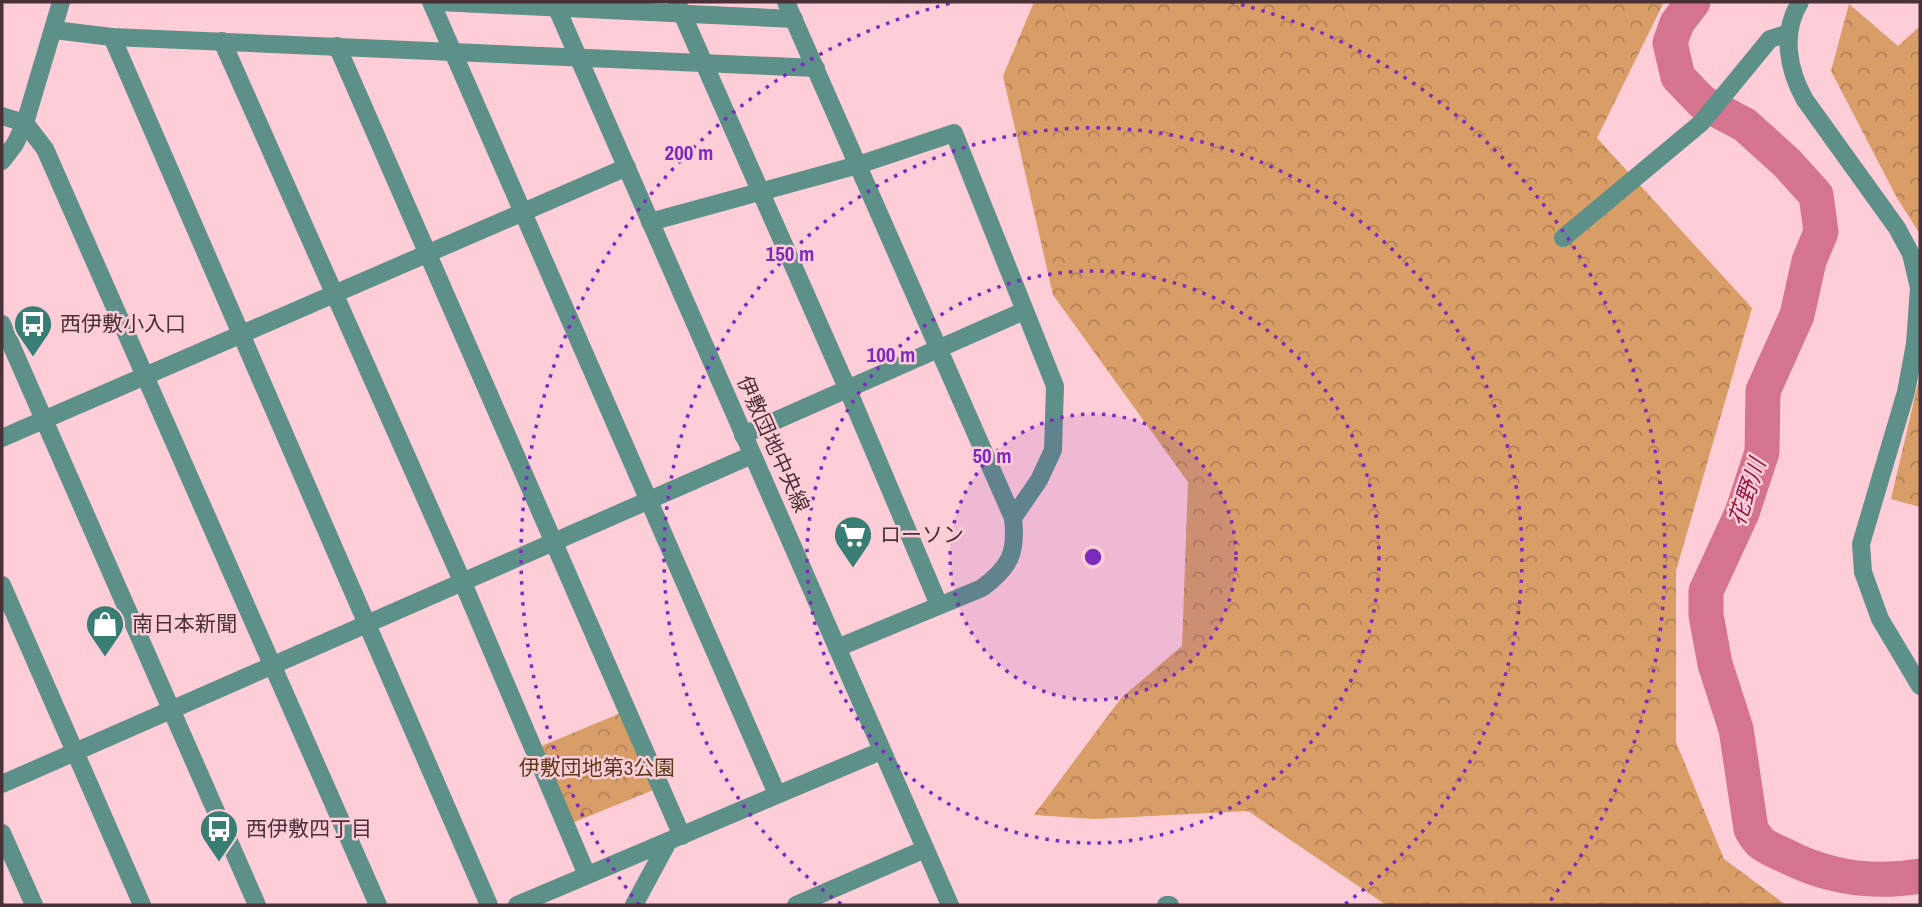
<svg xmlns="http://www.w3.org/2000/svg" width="1922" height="907" viewBox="0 0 1922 907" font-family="'Archivo Narrow','Noto Sans JP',sans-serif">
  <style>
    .forest { fill: url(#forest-crowns) }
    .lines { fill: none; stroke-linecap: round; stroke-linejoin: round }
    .river { stroke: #d5748e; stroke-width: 35 }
    .minor { stroke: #5d9088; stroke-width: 18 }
    .ring { fill: none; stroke: #7b2cbf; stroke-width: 3.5; stroke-dasharray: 3.5 7 }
    .labels { text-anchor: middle; stroke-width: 5; stroke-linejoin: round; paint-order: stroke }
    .poi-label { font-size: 21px; fill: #493137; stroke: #ffcdd8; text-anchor: start }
    .street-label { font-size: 21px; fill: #493137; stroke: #ffcdd8 }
    .park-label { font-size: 21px; fill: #593b1c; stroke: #ffcdd8 }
    .water-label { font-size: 23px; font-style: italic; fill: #911d49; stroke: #ffcdd8 }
    .centre { fill: #7b2cbf; stroke: #ffcdd8; stroke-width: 3.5 }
    .ring-label { font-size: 21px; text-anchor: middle; font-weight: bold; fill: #7b2cbf; stroke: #ffcdd8; stroke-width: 5; stroke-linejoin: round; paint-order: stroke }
  </style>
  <defs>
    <pattern id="forest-crowns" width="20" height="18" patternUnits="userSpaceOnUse" patternTransform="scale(1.75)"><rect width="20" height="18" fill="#d99e67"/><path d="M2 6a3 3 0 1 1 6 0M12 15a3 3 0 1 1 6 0" fill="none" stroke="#b28156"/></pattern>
  </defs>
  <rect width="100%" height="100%" fill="#ffcdd8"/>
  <g class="forest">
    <path d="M1034,2H1664L1597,138L1752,308L1676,571V742L1724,859L1786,905H1386L1248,811L1094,819L1034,815L1121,698L1182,646L1188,482L1053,295L1003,76Z"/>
    <path d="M1849,4L1898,46L1920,26V234L1897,198L1831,71Z"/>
    <path d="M1920,375V507L1891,499Z"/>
    <path d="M621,713L656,789L572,823L539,747Z"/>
  </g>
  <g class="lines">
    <path class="river" d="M1693,2L1677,23L1670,43L1678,77L1702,102L1745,125L1787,163L1816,195L1821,232L1809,261L1797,315L1763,391L1762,452L1742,513L1706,591V615L1715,664L1736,729L1751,829C1760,846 1767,847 1784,855C1826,877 1873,884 1920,876"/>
    <g class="minor">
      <path d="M431,2L777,794"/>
      <path d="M439,2L794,19"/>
      <path d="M554,2L950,905"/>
      <path d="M677,2L848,390L939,605"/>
      <path d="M786,2L1013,518C1017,553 1010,567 982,588L837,648"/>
      <path d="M1800,2C1781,33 1788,70 1805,100L1897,228L1911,254L1919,288L1915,344L1906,392L1861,544L1863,572L1880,619L1920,686"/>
      <path d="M54,30L112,37L816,68"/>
      <path d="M112,37L489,905"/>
      <path d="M222,41L463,583L587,875"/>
      <path d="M337,46L682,836"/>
      <path d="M2,116L25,123L45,149L378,905"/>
      <path d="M2,161L15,144L25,123L61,2"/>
      <path d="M650,222L858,165L954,133L1055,386L1053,450L1039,480L1013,518"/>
      <path d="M1563,238L1701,123L1770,39L1789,33"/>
      <path d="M2,324L257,905"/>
      <path d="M743,435L1024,311"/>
      <path d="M2,438L627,167"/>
      <path d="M2,585L142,905"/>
      <path d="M2,784L752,455"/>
      <path d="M2,833L34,905"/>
      <path d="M517,905L881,751"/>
      <path d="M634,905L668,842"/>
      <path d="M796,905L925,849"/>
      <path d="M1166,905H1170"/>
    </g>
  </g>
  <circle cx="1093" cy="557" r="143" fill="#7b2cbf" fill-opacity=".12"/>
  <g class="ring">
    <circle cx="1093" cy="557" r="143"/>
    <circle cx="1093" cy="557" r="286"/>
    <path d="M841 904A429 429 0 1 1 1345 904"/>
    <path d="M639 905A572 572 0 0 1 955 2M1231 2A572 572 0 0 1 1547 905"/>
  </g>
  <defs>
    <g id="bus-pin" transform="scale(2.0125)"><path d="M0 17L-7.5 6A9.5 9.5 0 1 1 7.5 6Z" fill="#387e75" stroke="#ffcdd8"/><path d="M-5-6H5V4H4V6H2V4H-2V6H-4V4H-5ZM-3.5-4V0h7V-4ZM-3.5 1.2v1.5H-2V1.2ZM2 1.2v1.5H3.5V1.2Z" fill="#fff"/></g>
    <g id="supermarket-pin" transform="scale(2.0125)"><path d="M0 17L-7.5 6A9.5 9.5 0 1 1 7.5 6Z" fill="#387e75" stroke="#ffcdd8"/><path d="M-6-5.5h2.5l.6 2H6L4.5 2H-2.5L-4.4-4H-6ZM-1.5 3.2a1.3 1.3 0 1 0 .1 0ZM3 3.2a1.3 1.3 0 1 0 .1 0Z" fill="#fff"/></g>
    <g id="shop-pin" transform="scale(2.0125)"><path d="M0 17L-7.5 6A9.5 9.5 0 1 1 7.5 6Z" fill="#387e75" stroke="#ffcdd8"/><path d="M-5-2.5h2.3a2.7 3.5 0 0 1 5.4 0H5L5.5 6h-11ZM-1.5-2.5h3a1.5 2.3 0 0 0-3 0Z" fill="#fff"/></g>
  </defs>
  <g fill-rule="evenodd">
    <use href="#bus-pin" x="33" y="324"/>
    <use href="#supermarket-pin" x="853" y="535"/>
    <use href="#shop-pin" x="105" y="624"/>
    <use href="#bus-pin" x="219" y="829"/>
  </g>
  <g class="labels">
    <g class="poi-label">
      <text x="60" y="331">西伊敷小入口</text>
      <text x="880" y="542">ローソン</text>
      <text x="132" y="631">南日本新聞</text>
      <text x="246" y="836">西伊敷四丁目</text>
    </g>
    <g class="street-label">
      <text transform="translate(773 444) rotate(66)" y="7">伊敷団地中央線</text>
    </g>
    <g class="park-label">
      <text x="597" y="775">伊敷団地第3公園</text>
    </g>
    <g class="water-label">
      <text transform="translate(1747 492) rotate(-71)" y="8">花野川</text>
    </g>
  </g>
  <circle cx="1093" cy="557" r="10" class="centre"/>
  <g class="ring-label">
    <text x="689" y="160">200 m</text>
    <text x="790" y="261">150 m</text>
    <text x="891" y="362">100 m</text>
    <text x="992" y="463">50 m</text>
  </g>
  <rect width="1922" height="907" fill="none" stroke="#493137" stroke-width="7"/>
</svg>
